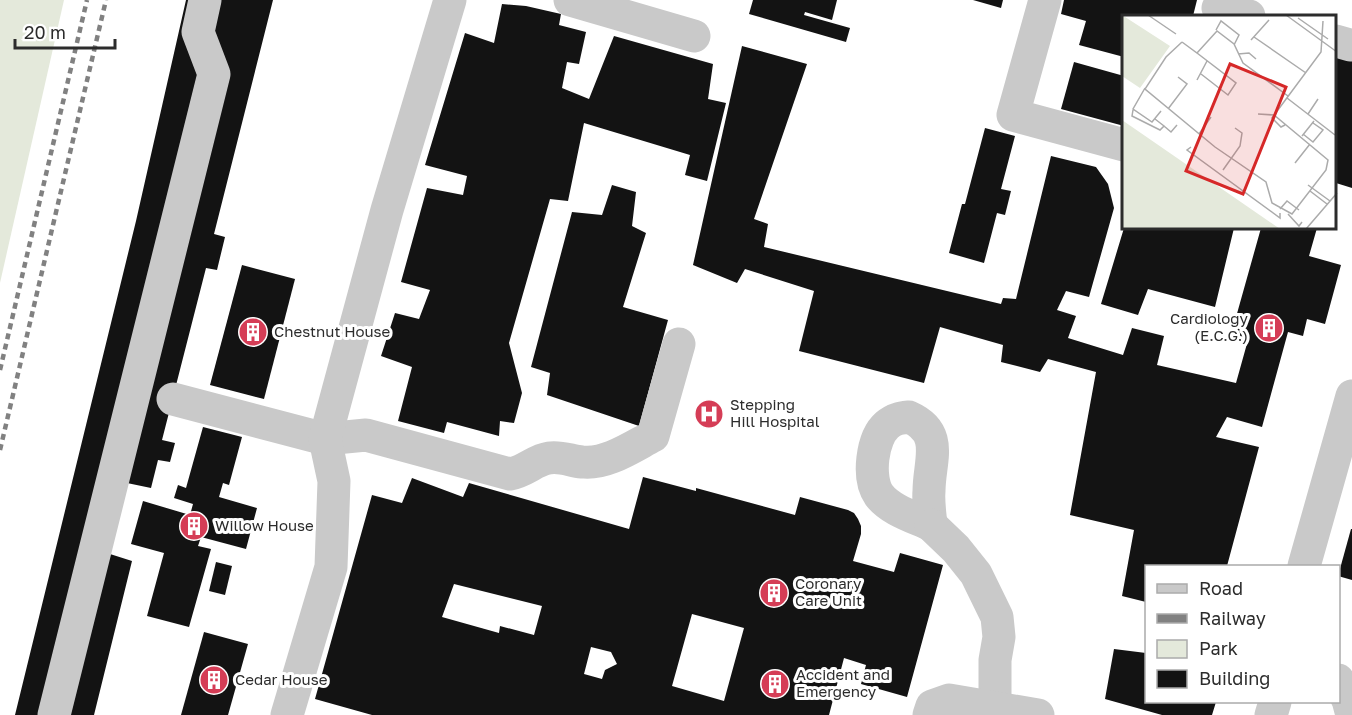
<svg xmlns="http://www.w3.org/2000/svg" width="1352" height="715" viewBox="0 0 1352 715" font-family="'Golos Text',sans-serif">
  <style>
    .green { fill: #e4e9db }
    .building { fill: #131313; fill-rule: evenodd }
    .lines { fill: none; stroke-linecap: round; stroke-linejoin: round }
    .minor { stroke: #c9c9c9; stroke-width: 33 }
    .rail { stroke: #818181; stroke-width: 4.5; stroke-dasharray: 6 4.5; stroke-linecap: butt }
    .labels { text-anchor: middle; stroke-width: 6; stroke-linejoin: round; paint-order: stroke }
    .poi-label { font-size: 15px; fill: #2c2c2c; stroke: #fff; text-anchor: start }
    .inset-road { fill: none; stroke: #ababab; stroke-width: 1.5 }
    .view { fill: #d62828; fill-opacity: 0.15; stroke: #d62828; stroke-width: 3 }
    .inset-edge { fill: none; stroke: #2c2c2c; stroke-width: 3 }
  </style>
  <rect width="100%" height="100%" fill="#fff"/>
  <path class="green" d="M0,0H64L0,283Z"/>
  <g class="building">
    <path d="M186,0H273L214,234L225,237L217,270L206,268L162,440L175,443L170,462L158,460L151,488L127,483L110,554L132,561L94,715H15L136,221Z"/>
    <path d="M753,0H837L832,20L805,12L804,15L850,28L846,42L749,14Z"/>
    <path d="M973,0H1003L1001,8Z"/>
    <path d="M1064,0H1197L1193,16H1124V57L1079,45L1086,21L1061,14Z"/>
    <path d="M502,4L526,6L561,14L559,25L586,32L579,64L567,62L562,88L589,99L614,36L713,64L708,99L726,103L707,181L685,175L690,155L584,123L568,201L550,199L509,343L522,393L514,423L500,421L499,436L447,422L444,433L398,421L412,367L381,356L395,313L419,319L430,290L401,282L427,188L463,195L467,176L425,165L465,33L494,43Z"/>
    <path d="M742,46L807,64L754,219L768,224L764,247L1001,304L1003,298L1016,299L1051,156L1096,167L1108,184L1114,208L1089,297L1066,291L1057,310L1076,316L1068,338L1123,355L1132,328L1164,336L1157,365L1236,383L1248,340L1231,335L1261,228H1317L1309,256L1341,265L1325,324L1307,319L1303,336L1288,332L1262,427L1227,417L1216,437L1259,447L1227,566H1146V602L1122,596L1134,530L1070,515L1096,372L1048,359L1040,372L1001,362L1003,345L940,327L924,383L799,351L814,291L745,269L737,283L693,265Z"/>
    <path d="M1336,57L1352,61V188L1336,183Z"/>
    <path d="M1074,62L1124,76V126L1061,109Z"/>
    <path d="M985,128L1015,136L1001,189L1011,191L1005,215L997,213L984,263L949,253L962,204H965Z"/>
    <path d="M612,185L636,192L632,226L646,233L623,307L668,320L639,426L547,395L550,373L531,367L572,212L602,215Z"/>
    <path d="M1124,228H1234L1215,307L1148,289L1138,315L1101,304Z"/>
    <path d="M242,265L295,279L264,399L210,385Z"/>
    <path d="M203,427L242,437L229,485L223,483L219,497L257,508L246,549L201,537L198,546L211,549L189,627L147,616L164,553L131,544L143,501L190,515L193,504L174,498L178,485L186,488Z"/>
    <path d="M643,477L696,491V488L795,515L800,497L848,510L854,513L858,519L861,526V534L853,561L894,572L900,553L943,565L907,697L861,684L866,665L844,658L829,715H372L315,699L372,495L402,503L412,478L463,497L469,483L629,529ZM454,584L542,606L534,635L500,626L499,633L442,617ZM692,614L744,628L724,701L672,686ZM591,647L611,652L617,664L605,670L602,679L584,674Z"/>
    <path d="M1351,529H1352V580L1338,576Z"/>
    <path d="M216,562L232,566L225,595L209,591Z"/>
    <path d="M204,632L248,644L228,715H181Z"/>
    <path d="M1114,649L1146,653V702H1216L1212,715H1162L1105,699Z"/>
  </g>
  <g class="lines">
    <g class="minor">
      <path d="M570,0L694,36"/>
      <path d="M1045,0L1013,115L1124,145"/>
      <path d="M1218,8L1249,16"/>
      <path d="M1336,41L1350,45"/>
      <path d="M173,399L325,439L366,435L510,474C526,471 535,460 549,458C561,456 571,461 582,462C606,465 632,447 653,436L679,344"/>
      <path d="M909,417C945,433 929,461 929,491C928,502 930,514 931,525C914,517 890,510 879,495C867,478 872,438 887,425C894,419 900,418 909,417Z"/>
      <path d="M931,525L956,549L976,574L997,617L999,637L995,660V709"/>
      <path d="M1304,566L1352,396"/>
      <path d="M1338,680L1348,700L1352,715"/>
      <path d="M54,715L214,74L198,32L205,0"/>
      <path d="M287,715L331,567L334,481L325,439L387,210L450,0"/>
      <path d="M929,715L932,706L949,700L1038,715"/>
      <path d="M1271,715L1275,702"/>
    </g>
    <g class="rail">
      <path d="M0,370L87,0"/>
      <path d="M0,450L106,0"/>
    </g>
  </g>
  <defs>
    <g id="building-disc" transform="scale(1.5)"><circle r="9.5" fill="#d53d56" stroke="#fff"/><path d="M-4-6H4V6H1V3H-1V6H-4ZM-2.5-4.3h1.7v1.8h-1.7ZM.8-4.3h1.7v1.8H.8ZM-2.5-1h1.7V.8h-1.7ZM.8-1h1.7V.8H.8Z" fill="#fff"/></g>
    <g id="hospital-disc" transform="scale(1.5)"><circle r="9.5" fill="#d53d56" stroke="#fff"/><path d="M-5-5h3v3.5h4V-5h3V5h-3V1.5h-4V5h-3Z" fill="#fff"/></g>
  </defs>
  <g fill-rule="evenodd">
    <use href="#building-disc" x="1269" y="328"/>
    <use href="#building-disc" x="253" y="332"/>
    <use href="#hospital-disc" x="709" y="414"/>
    <use href="#building-disc" x="194" y="526"/>
    <use href="#building-disc" x="774" y="593"/>
    <use href="#building-disc" x="214" y="680"/>
    <use href="#building-disc" x="775" y="684"/>
  </g>
  <g class="labels">
    <g class="poi-label">
      <text x="1248" y="324" text-anchor="end">Cardiology<tspan x="1248" dy="17">(E.C.G.)</tspan></text>
      <text x="274" y="337">Chestnut House</text>
      <text x="730" y="410">Stepping<tspan x="730" dy="17">Hill Hospital</tspan></text>
      <text x="215" y="531">Willow House</text>
      <text x="795" y="589">Coronary<tspan x="795" dy="17">Care Unit</tspan></text>
      <text x="796" y="680">Accident and<tspan x="796" dy="17">Emergency</tspan></text>
      <text x="235" y="685">Cedar House</text>
    </g>
  </g>
  <g transform="translate(1122 15)">
    <rect width="214" height="214" fill="#fff"/>
    <path d="M0,0L48,31L18,73L0,61ZM0,105L158,214H0Z" fill="#e4e9db"/>
    <path class="inset-road" d="M26,0L54,19M164,0L215,37M176,3L206,24M94,15L99,6L117,20L112,30M132,22L184,58M129,25L147,5M60,27L44,42L23,74L93,132L144,167L150,188L170,199L204,155L206,145L152,100L136,99M60,27L75,38L95,16L112,29L121,48L166,81M75,38L114,68L106,80L79,59M116,39L127,38L134,44M75,65L85,46M23,73L11,94L30,107L39,96M165,83L213,120M46,94L65,69L56,62M11,95L10,101L38,115L42,111L33,104M186,99L196,84M163,110L159,112L150,103L199,37L201,6M42,111L49,117L55,110M77,119L89,102M181,119L191,127L201,115L191,108M180,121L192,106M69,132L65,135L158,203V198M173,148L188,129M101,155L118,131L120,118L113,113M186,170L208,186M188,176L205,189M158,194L165,186L177,195M166,199L177,211L180,207M184,214L215,178"/>
    <path class="view" d="M108,49L164,72L121,179L64,156Z"/>
    <rect width="214" height="214" class="inset-edge"/>
  </g>
  <rect x="1145" y="565" width="195" height="138" fill="#ffffff" stroke="#ababab" stroke-width="1.5"/>
  <rect x="1157" y="584" width="30" height="9" fill="#c9c9c9" stroke="#ababab" stroke-width="1.5"/>
  <text x="1199" y="595" font-size="18" fill="#2c2c2c">Road</text>
  <rect x="1157" y="614" width="30" height="9" fill="#818181" stroke="#ababab" stroke-width="1.5"/>
  <text x="1199" y="625" font-size="18" fill="#2c2c2c">Railway</text>
  <rect x="1157" y="640" width="30" height="18" fill="#e4e9db" stroke="#ababab" stroke-width="1.5"/>
  <text x="1199" y="655" font-size="18" fill="#2c2c2c">Park</text>
  <rect x="1157" y="670" width="30" height="18" fill="#131313" stroke="#ababab" stroke-width="1.5"/>
  <text x="1199" y="685" font-size="18" fill="#2c2c2c">Building</text>
  <path d="M15 39v9h100v-9" fill="none" stroke="#2c2c2c" stroke-width="3"/>
  <text x="24" y="39" font-size="18" fill="#2c2c2c" stroke="#ffffff" stroke-width="4.5" paint-order="stroke">20 m</text>
</svg>
